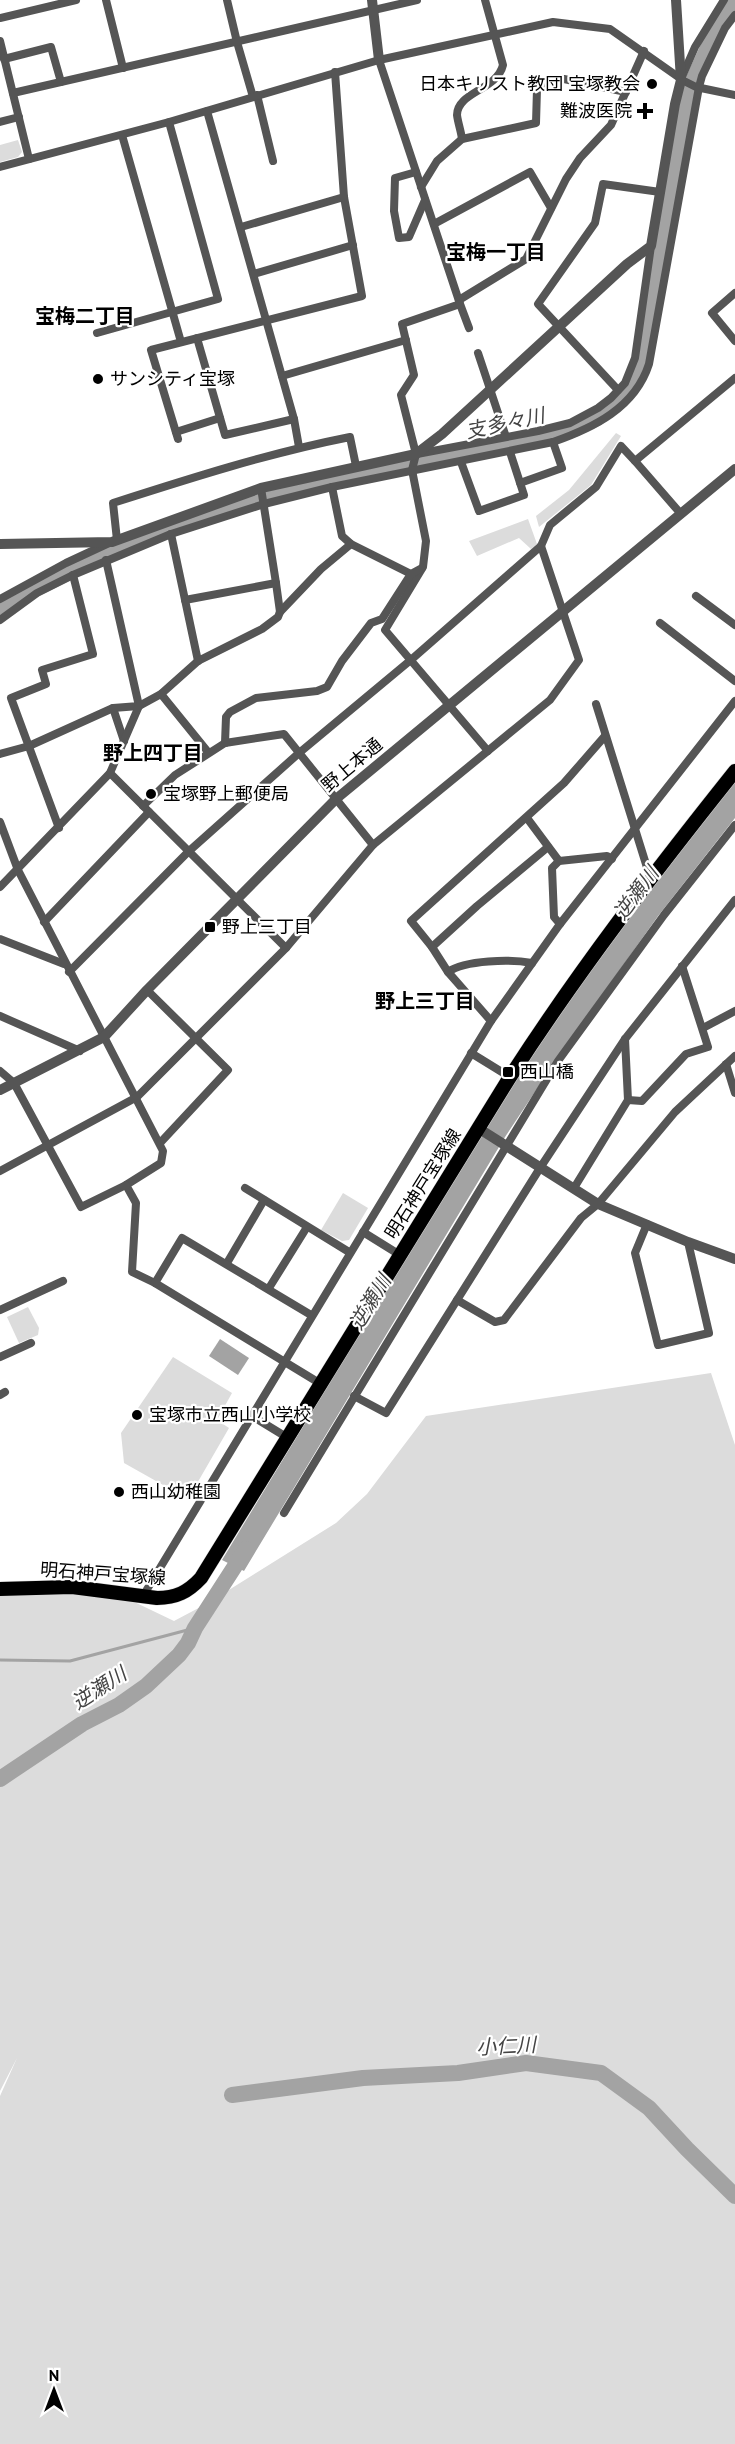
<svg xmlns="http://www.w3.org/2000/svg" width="735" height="2444" viewBox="0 0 735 2444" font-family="'PT Sans','Noto Sans JP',sans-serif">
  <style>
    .green { fill: #dcdcdc }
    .water { fill: #a3a3a3 }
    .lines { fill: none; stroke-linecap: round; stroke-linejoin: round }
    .stream { stroke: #a3a3a3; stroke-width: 3 }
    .river { stroke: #a3a3a3; stroke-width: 16 }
    .primary-casing { stroke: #dbdbdb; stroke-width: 15 }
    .minor { stroke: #555; stroke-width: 8 }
    .tertiary { stroke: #555; stroke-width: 10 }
    .primary { stroke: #000; stroke-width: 14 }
    .poi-dot { fill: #000; stroke: #fff; stroke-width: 2 }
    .labels { text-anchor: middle; stroke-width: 4.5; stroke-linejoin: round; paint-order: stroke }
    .poi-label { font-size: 18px; fill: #000; stroke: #fff; text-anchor: start }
    .street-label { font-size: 18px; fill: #000; stroke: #fff }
    .neighbourhood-label { font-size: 20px; font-weight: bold; fill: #000; stroke: #fff }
    .water-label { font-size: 20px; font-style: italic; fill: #444; stroke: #fff }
  </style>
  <rect width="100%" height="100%" fill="#fff"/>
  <g class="green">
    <path d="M18,140L22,152L18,157L0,162V145Z"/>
    <path d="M616,433L621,436L591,485L539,527L536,516L569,490Z"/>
    <path d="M528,519L537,544L531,549L519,538L477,556L469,541Z"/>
    <path d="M343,1193L368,1208L349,1240L342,1241L321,1230Z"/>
    <path d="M28,1307L39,1328L38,1335L19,1343L7,1317Z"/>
    <path d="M173,1357L232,1393L217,1420L229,1428L188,1499L124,1463L121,1433Z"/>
    <path d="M711,1373L735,1445V2444H0V2096L17,2058L0,2091V1593L42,1590L126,1598L174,1621L208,1603L336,1523L367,1494L426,1416Z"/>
  </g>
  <g class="water">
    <path d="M735,778V818L658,916L558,1057L505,1137L244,1571L222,1560L451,1182L583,975Z"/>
    <path d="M220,1339L249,1358L238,1375L209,1356Z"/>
  </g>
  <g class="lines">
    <path class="stream" d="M0,1660L70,1661L195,1628"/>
    <g class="river">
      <path d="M0,610L21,596L79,567L182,524L274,494L518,443L574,429L597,418L616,404L633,385L643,355L671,183L689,89L712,39L735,4"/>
      <path d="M0,1779L82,1724L119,1705L146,1686L179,1655L188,1643L195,1628L246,1549"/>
      <path d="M232,2095L363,2078L458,2073L526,2063L601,2073L649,2108L687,2149L735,2196"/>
    </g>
    <g class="primary-casing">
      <path id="primary" d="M0,1589L72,1587L157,1598C176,1598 188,1592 201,1578L510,1077C579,970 656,870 735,771"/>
    </g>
    <g class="minor">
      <path d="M106,0L123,68"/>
      <path d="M227,0L237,42L253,97"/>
      <path d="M0,18L76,0"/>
      <path d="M0,41L29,159"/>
      <path d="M4,59L51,47L61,82"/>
      <path d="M379,60L460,304L402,324L414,375L401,395L416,454L412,470L426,541L423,567L385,630L488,751"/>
      <path d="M681,79L695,47L724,0"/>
      <path d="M13,93L417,0"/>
      <path d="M257,95L273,161"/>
      <path d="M207,111L294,419L299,447"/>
      <path d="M0,122L19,117"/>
      <path d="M122,135L181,342"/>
      <path d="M462,139C461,131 458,123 457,115C457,92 497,90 503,65L485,0"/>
      <path d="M0,167L169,122L379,60L553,22L610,29L684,81L696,87L735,95"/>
      <path d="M416,172L395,178L394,211L399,238L409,237L425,200"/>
      <path d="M421,187L437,161L462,139L536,123L537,89L564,79L626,92"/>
      <path d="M434,224L530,172L551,208"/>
      <path d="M241,227L344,197"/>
      <path d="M254,274L353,245"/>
      <path d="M735,293L712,313L735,341"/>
      <path d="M459,300L526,259L566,179L580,158L611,125L644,51"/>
      <path d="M460,304L469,328"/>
      <path d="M97,333L218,299L169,122"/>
      <path d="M197,338L225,435L294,419"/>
      <path d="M478,353L506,437"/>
      <path d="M282,376L406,340"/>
      <path d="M618,390L538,304L595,223L603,184L660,192"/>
      <path d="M176,432L220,418"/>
      <path d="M178,439L151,350L362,296L344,197L335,72"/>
      <path d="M417,454L538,431L570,423L598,408L611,398L625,383L635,358L651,246"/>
      <path d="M635,461L681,514"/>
      <path d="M461,462L479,511L524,495L510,452"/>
      <path d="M520,483L562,468L553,442"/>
      <path d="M332,487L342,536L351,544L411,574"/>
      <path d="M171,534L198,661"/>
      <path d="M117,540L113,503C191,478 269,453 350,437L356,466"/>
      <path d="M696,596L735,625"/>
      <path d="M0,599L66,563L109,543"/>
      <path d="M185,600L276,583"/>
      <path d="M280,612L321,569L351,544"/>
      <path d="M0,620L37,593L73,575L171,534L264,504L332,487L553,442C593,428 635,408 649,364L699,87L702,76L725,28L735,15"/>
      <path d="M660,623L735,681"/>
      <path d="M161,694L208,752"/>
      <path d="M596,704L650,877"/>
      <path d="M113,708L124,741"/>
      <path d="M225,743L226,717L230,712L256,698L317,691L327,687L342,661L371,623L382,619L411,574L422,568"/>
      <path d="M0,754L29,746L113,708L139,706L106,560"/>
      <path d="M110,773L286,948"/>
      <path d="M143,806L175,775L225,743L284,734L373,845"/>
      <path d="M527,818L559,861"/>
      <path d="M0,822L18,870L163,1151L161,1163L126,1185L136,1203L132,1272L155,1283L321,1384"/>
      <path d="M59,828L11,698L46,684L42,670L93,654L73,575"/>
      <path d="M0,887L110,773L139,706L161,694L198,661L262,629L278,617L280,612L276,583L261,488"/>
      <path d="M44,922L149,812"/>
      <path d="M560,924L554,917L552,868L559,861L607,856L612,859"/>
      <path d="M0,939L64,964"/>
      <path d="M432,947L477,906L548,847"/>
      <path d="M69,972L188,852L299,753L412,659L541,546L550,525L596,487L621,446L635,461L735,378"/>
      <path d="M448,972C465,960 511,959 532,963"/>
      <path d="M147,990L228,1070L160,1143"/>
      <path d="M0,1016L80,1051"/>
      <path d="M491,1021L448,972L432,947L411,921L564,783L605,736"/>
      <path d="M703,1028L735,1011"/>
      <path d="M625,1039L628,1100"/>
      <path d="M471,1053L510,1077"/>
      <path d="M726,1064L735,1093"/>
      <path d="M0,1071L14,1083L81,1207L126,1185"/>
      <path d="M0,1171L137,1097L286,948L373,845L550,700L579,660L541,546"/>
      <path d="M245,1188L349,1252"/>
      <path d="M574,1188L628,1100L642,1101L686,1054L708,1047L682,966"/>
      <path d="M647,1224L635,1253L658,1345L709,1333L688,1242"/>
      <path d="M363,1232L400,1255"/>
      <path d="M227,1263L264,1200"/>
      <path d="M155,1283L182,1238L311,1315"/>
      <path d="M269,1288L307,1227"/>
      <path d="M457,1300L495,1322L504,1320L581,1218L598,1204L675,1112L735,1056"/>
      <path d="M0,1310L63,1281"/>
      <path d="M0,1357L31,1343"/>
      <path d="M0,1395L5,1392"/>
      <path d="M354,1396L386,1413L540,1168L625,1039L735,900"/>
      <path d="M252,1416L288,1438"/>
      <path d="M284,1513L558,1061L664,915L735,825"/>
      <path d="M143,1596L491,1021L560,924L735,701"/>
    </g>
    <g class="tertiary">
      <path d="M372,0L379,60"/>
      <path d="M0,544L112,542L261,488L416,454L442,434L627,264L651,246L675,104L681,80L676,0"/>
      <path d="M0,1090L104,1037L147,990L336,799L735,469"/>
      <path d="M478,1128L598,1204L688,1242L735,1259"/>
    </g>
    <use href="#primary" class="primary"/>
  </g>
  <g class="poi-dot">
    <circle cx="652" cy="84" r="6"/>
    <path d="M642 102h6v6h6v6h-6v6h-6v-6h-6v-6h6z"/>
    <circle cx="98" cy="379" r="6"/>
    <circle cx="151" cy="794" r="6"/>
    <rect x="204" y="921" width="12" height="12" rx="3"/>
    <rect x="502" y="1066" width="12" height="12" rx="3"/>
    <circle cx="137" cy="1415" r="6"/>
    <circle cx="119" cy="1492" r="6"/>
  </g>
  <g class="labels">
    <g class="poi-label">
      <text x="640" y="90" text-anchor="end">日本キリスト教団 宝塚教会</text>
      <text x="632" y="117" text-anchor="end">難波医院</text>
      <text x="110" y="385">サンシティ宝塚</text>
      <text x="163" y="800">宝塚野上郵便局</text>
      <text x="222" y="933">野上三丁目</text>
      <text x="520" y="1078">西山橋</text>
      <text x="149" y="1421">宝塚市立西山小学校</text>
      <text x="131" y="1498">西山幼稚園</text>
    </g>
    <g class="street-label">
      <text transform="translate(352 765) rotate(-40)" y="6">野上本通</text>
      <text transform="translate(423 1184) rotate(-58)" y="6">明石神戸宝塚線</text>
      <text transform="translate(103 1574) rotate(4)" y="6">明石神戸宝塚線</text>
    </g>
    <g class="neighbourhood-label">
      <text x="496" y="259">宝梅一丁目</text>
      <text x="85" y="323">宝梅二丁目</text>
      <text x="153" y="760">野上四丁目</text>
      <text x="425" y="1008">野上三丁目</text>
    </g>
    <g class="water-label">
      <text transform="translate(505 423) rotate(-12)" y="7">支多々川</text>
      <text transform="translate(636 893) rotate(-53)" y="7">逆瀬川</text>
      <text transform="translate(370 1302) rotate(-59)" y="7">逆瀬川</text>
      <text transform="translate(99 1688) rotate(-33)" y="7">逆瀬川</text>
      <text transform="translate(506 2046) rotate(-3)" y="7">小仁川</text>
    </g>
  </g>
  <g transform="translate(54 2390)" stroke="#ffffff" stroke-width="4.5" paint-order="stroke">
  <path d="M0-4.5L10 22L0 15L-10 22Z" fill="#000000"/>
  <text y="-9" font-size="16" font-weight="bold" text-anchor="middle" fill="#000000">N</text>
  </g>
</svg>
